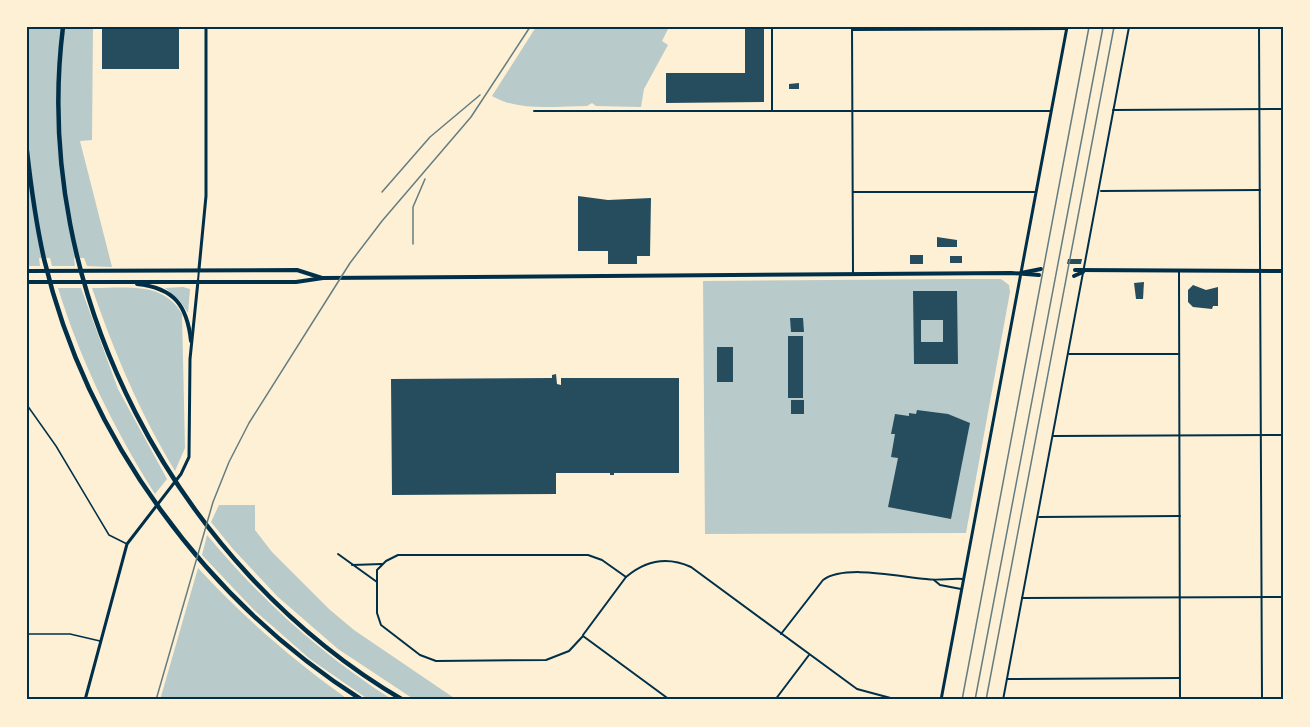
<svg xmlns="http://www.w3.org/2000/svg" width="1310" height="727" viewBox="0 0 1310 727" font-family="'Space Grotesk',sans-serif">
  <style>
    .green { fill: #b9caca }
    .building { fill: #264d5e; fill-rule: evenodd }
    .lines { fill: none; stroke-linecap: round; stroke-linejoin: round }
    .service { stroke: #003049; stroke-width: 1.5 }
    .minor { stroke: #003049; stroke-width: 2 }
    .tertiary { stroke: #003049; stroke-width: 3 }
    .secondary { stroke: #003049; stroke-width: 4 }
    .motorway { stroke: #003049; stroke-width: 4.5 }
    .rail { stroke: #657d81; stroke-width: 1.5 }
    .neatline { fill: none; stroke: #003049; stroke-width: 2 }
  </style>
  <rect width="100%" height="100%" fill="#fdf0d5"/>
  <g class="green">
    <path d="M27,27H93L92,140L80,141L112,267L87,266L84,258H74L75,266H52L50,258H39L40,266H27Z"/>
    <path d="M536,27H669L662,41L668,45L644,89L641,107L596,106L592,103L587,106C556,106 519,112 492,96Z"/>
    <path d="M960,279H1001L1009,285L1010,292L966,533L705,534L703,281Z"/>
    <path d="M183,287L190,289L188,313L180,301L165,288Z"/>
    <path d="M58,288H81L118,389L167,479L155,494C114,429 81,362 58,288Z"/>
    <path d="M92,288C126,288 164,281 182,314L185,448L175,471C139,411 115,354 92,288Z"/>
    <path d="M219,505H255V530L272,552L329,609L354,630L457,700H415L338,649L278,597L233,549L211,522Z"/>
    <path d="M207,535C261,600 322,655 393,700H369L310,659L254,610L202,555Z"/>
    <path d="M198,568C244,618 294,661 349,700H160Z"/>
  </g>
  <g class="building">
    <rect x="102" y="27" width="77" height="42"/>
    <path d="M745,27H764V102L666,103V73H745Z"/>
    <path d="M799,83V89H789V84Z"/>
    <path d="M578,196L608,200L651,198L650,256H637V264H608V251H578Z"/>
    <path d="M937,237L957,240V247H937Z"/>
    <rect x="910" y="255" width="13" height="9"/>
    <rect x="950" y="256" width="12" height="7"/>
    <path d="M1068,259H1082L1081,264H1067Z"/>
    <path d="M1144,282L1143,299H1136L1134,283Z"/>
    <path d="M1193,285L1206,290L1218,287V306H1213L1212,309L1193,307L1188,302V290Z"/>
    <path d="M913,291H957L958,364H914ZM921,320H943V342H921Z"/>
    <path d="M790,318H803L804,332H791Z"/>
    <rect x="788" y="336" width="15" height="62"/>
    <rect x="717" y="347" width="16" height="35"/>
    <path d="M556,374L557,384L561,385V378H679V473H614V475H610V473H556V494L392,495L391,379L552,378V375Z"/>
    <rect x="791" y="400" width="13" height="14"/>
    <path d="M917,410L948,414L970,423L951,519L888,507L898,458L891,457L895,434H891L895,414L909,416V413L916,414Z"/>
  </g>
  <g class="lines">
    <g class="service">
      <path d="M27,405L56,446L109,535L127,544"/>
      <path d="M27,634H70L100,641"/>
    </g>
    <g class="minor">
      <path d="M772,27V111"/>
      <path d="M852,27L853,274"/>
      <path d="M1259,27L1262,700"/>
      <path d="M1130,28H1259"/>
      <path d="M853,30L1067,29"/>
      <path d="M1113,110L1283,109"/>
      <path d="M534,111H1051"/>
      <path d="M1101,191L1260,190"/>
      <path d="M853,192H1036"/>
      <path d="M1179,271L1180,700"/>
      <path d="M198,281L199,269"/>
      <path d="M1069,354H1179"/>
      <path d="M1053,436L1283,435"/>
      <path d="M1039,517L1180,516"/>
      <path d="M338,554L377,582"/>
      <path d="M352,565L382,564"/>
      <path d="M626,577L602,560L588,555H398L386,561L377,570V613L381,625L420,655L436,661L546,660L569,651L583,636L670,700"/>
      <path d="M934,580L940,585L961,589"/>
      <path d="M1022,598L1283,597"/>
      <path d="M781,634L823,580C845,564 900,577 926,579C938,581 951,578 963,579"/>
      <path d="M583,635L626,577C646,560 667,556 691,567L857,689L898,700"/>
      <path d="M1007,679L1180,678"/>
      <path d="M775,700L809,655"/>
      <path d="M1003,700L1129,27"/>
    </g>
    <g class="tertiary">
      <path d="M199,269L206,196V27"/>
      <path d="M85,700L127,544L181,474L189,457L190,359L198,281"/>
      <path d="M941,700L1067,27"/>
    </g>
    <g class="secondary">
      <path d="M1075,270L1283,271"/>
      <path d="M27,271L297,270L322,278"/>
      <path d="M1021,273L1041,269"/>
      <path d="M1074,276L1083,272"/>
      <path d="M27,282H296L323,278L1011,273L1039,275"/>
      <path d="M137,284C174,288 187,305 191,341"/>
    </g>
    <g class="motorway">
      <path d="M63,27C30,291 176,567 403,700"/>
      <path d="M27,151C31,187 36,223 44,259C87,439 206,601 362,700"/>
    </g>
    <g class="rail">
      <path d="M382,192L430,137L480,95"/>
      <path d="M413,244V207L425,179"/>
      <path d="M156,700L213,502L229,462L249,423L350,263L382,221L471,117L530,27"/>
      <path d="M962,700L1089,27"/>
      <path d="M975,700L1103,27"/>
      <path d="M986,700L1114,27"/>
    </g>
  </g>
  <rect width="1310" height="727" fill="none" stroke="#fdf0d5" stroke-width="57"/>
  <rect x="28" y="28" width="1254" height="670" class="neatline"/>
</svg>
